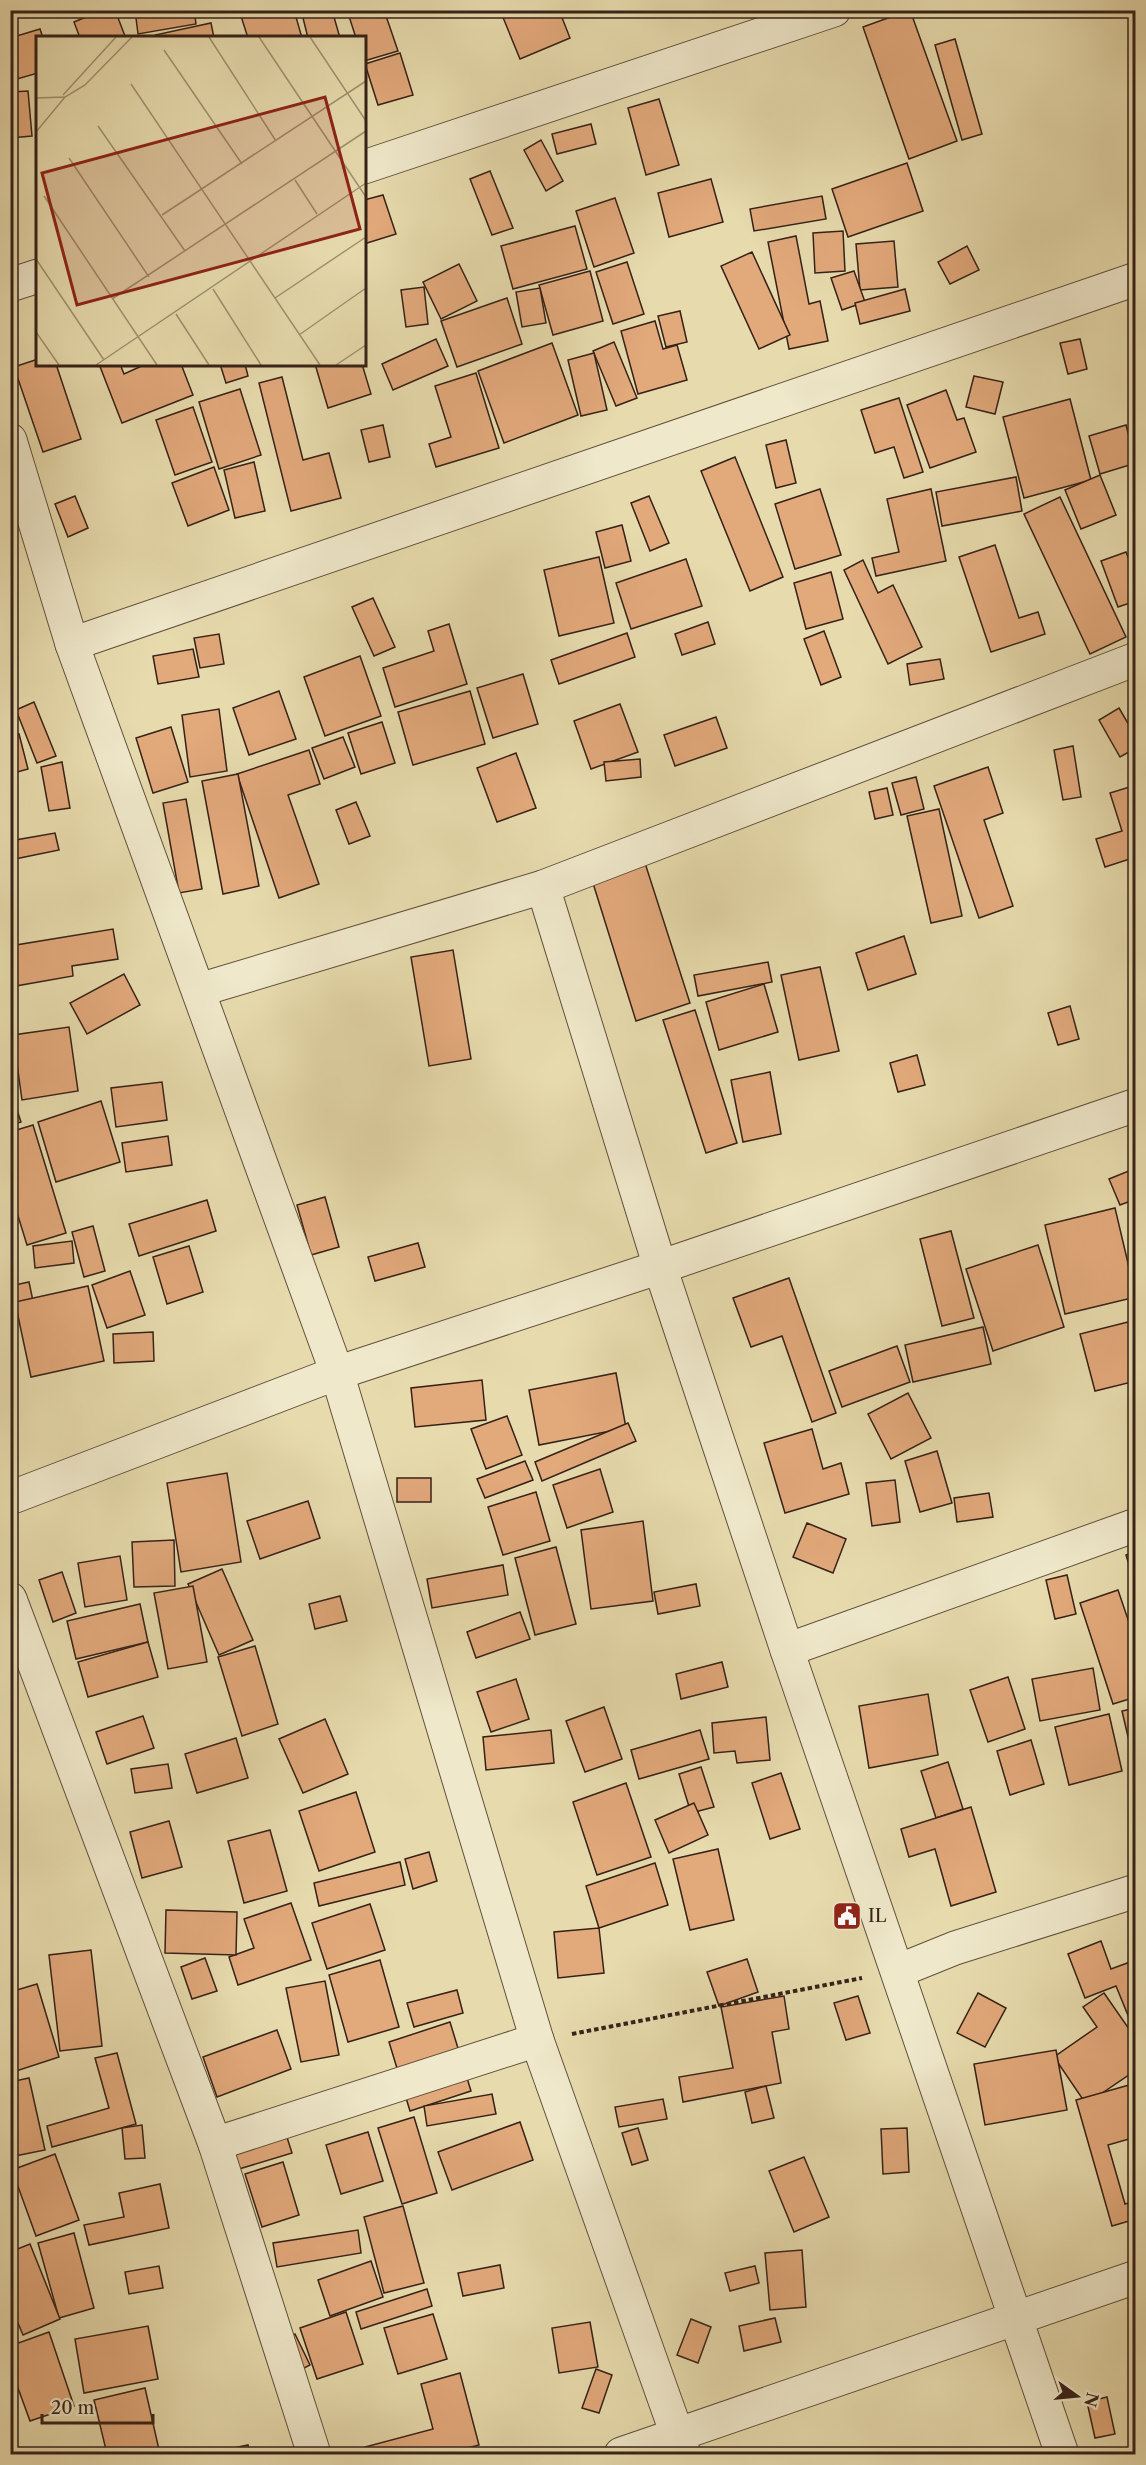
<svg xmlns="http://www.w3.org/2000/svg" width="1146" height="2465" viewBox="0 0 1146 2465" font-family="'Libre Caslon Text',serif">
  <style>
    .building { fill: #e2a97b; stroke: #362118; stroke-width: 1.5 }
    .lines { fill: none; stroke-linecap: round; stroke-linejoin: round }
    .street-casing { stroke: #62503d; stroke-width: 35 }
    .path { stroke: #362118; stroke-width: 4; stroke-dasharray: 4.5 3; stroke-linecap: butt }
    .street { stroke: #efe8ca; stroke-width: 33 }
    .labels { text-anchor: middle; stroke-width: 5; stroke-linejoin: round; paint-order: stroke }
    .poi-label { font-size: 18px; fill: #362118; stroke: #efe8ca; text-anchor: start }
    .inset-road { fill: none; stroke: #a09171; stroke-width: 1.5 }
    .view { fill: #8f2418; fill-opacity: 0.15; stroke: #8f2418; stroke-width: 3 }
    .inset-edge { fill: none; stroke: #362118; stroke-width: 3 }
  </style>
  <rect width="100%" height="100%" fill="#e7dbad"/>
  <filter id="stains"><feTurbulence type="fractalNoise" baseFrequency=".00333" numOctaves="4"/><feColorMatrix values="0 0 0 0 .2 0 0 0 0 .09 0 0 0 0 .02 0 0 0 .5 -.17"/></filter>
  <radialGradient id="worn" r=".72"><stop offset=".6" stop-color="#630" stop-opacity="0"/><stop offset="1" stop-color="#630" stop-opacity=".3"/></radialGradient>
  <g class="building">
    <path d="M103,10H115L125,36L80,38L74,22Z"/>
    <path d="M135,10H194L196,24L138,34Z"/>
    <path d="M239,10H294L302,38H248Z"/>
    <path d="M301,10H332L340,38H308Z"/>
    <path d="M347,10H384L398,51L364,61V38H356Z"/>
    <path d="M514,10H559L570,38L520,59L502,15Z"/>
    <path d="M910,10L957,141L909,159L863,27Z"/>
    <path d="M211,23L214,38H155V35Z"/>
    <path d="M40,29L43,38H38V73L10,81V38Z"/>
    <path d="M955,39L982,134L962,140L935,45Z"/>
    <path d="M400,53L413,95L378,105L365,64Z"/>
    <path d="M28,91L32,136L10,138V92Z"/>
    <path d="M659,99L679,165L646,175L628,108Z"/>
    <path d="M591,124L596,144L557,154L552,134Z"/>
    <path d="M541,140L563,181L546,191L524,150Z"/>
    <path d="M907,163L923,211L848,237L832,189Z"/>
    <path d="M490,171L513,228L492,235L470,179Z"/>
    <path d="M711,179L723,222L669,237L658,193Z"/>
    <path d="M383,195L396,234L364,244V200Z"/>
    <path d="M822,196L826,219L754,231L750,209Z"/>
    <path d="M615,198L634,253L594,267L576,211Z"/>
    <path d="M575,226L587,269L513,289L501,246Z"/>
    <path d="M843,231L845,271L815,273L813,233Z"/>
    <path d="M796,236L809,304L820,301L828,341L789,349L768,242Z"/>
    <path d="M894,241L898,287L860,290L856,244Z"/>
    <path d="M967,246L979,270L950,284L938,262Z"/>
    <path d="M752,252L790,335L759,349L721,266Z"/>
    <path d="M627,262L644,314L613,324L596,272Z"/>
    <path d="M459,264L477,301L441,319L423,282Z"/>
    <path d="M590,271L603,321L553,335L539,285Z"/>
    <path d="M854,271L865,302L842,310L831,278Z"/>
    <path d="M424,287L428,324L406,327L401,290Z"/>
    <path d="M540,288L546,323L522,327L516,292Z"/>
    <path d="M905,289L910,311L860,324L855,303Z"/>
    <path d="M507,298L522,344L457,367L441,321Z"/>
    <path d="M680,311L687,342L666,347L658,316Z"/>
    <path d="M655,321L663,349L677,345L687,380L638,394L621,331Z"/>
    <path d="M436,339L448,366L393,390L382,364Z"/>
    <path d="M1080,339L1087,369L1068,374L1060,343Z"/>
    <path d="M614,342L637,398L616,406L593,351Z"/>
    <path d="M552,343L578,415L504,443L478,371Z"/>
    <path d="M594,353L607,410L581,416L568,360Z"/>
    <path d="M38,359V364H56L81,439L43,452L14,367Z"/>
    <path d="M99,364H120L124,374L146,364H181L193,395L122,423Z"/>
    <path d="M220,364H245L248,376L226,383Z"/>
    <path d="M315,364H362L371,394L328,408Z"/>
    <path d="M476,373L499,448L436,467L429,444L451,437L435,386Z"/>
    <path d="M974,376L1003,382L995,414L966,407Z"/>
    <path d="M282,377L303,460L329,453L341,498L291,511L259,383Z"/>
    <path d="M240,389L261,455L219,469L199,402Z"/>
    <path d="M946,390L957,420L964,418L976,452L930,468L907,405Z"/>
    <path d="M899,398L923,472L904,478L894,447L875,453L861,410Z"/>
    <path d="M1070,399L1091,480L1024,498L1003,417Z"/>
    <path d="M193,407L212,462L175,475L156,420Z"/>
    <path d="M383,425L390,457L369,462L361,430Z"/>
    <path d="M1126,425L1136,463L1100,474L1089,436Z"/>
    <path d="M786,440L796,483L776,488L766,445Z"/>
    <path d="M735,457L783,577L750,591L701,471Z"/>
    <path d="M254,462L265,511L235,518L224,470Z"/>
    <path d="M214,467L229,510L188,526L172,483Z"/>
    <path d="M1100,475L1116,515L1081,529L1065,490Z"/>
    <path d="M1016,477L1022,511L942,526L936,492Z"/>
    <path d="M820,489L841,555L795,569L775,504Z"/>
    <path d="M931,489L946,561L876,576L872,558L899,552L887,499Z"/>
    <path d="M75,496L88,528L68,537L55,504Z"/>
    <path d="M649,496L669,543L650,551L631,503Z"/>
    <path d="M1060,497L1126,637L1090,654L1024,514Z"/>
    <path d="M622,525L631,561L605,568L596,532Z"/>
    <path d="M995,545L1019,618L1038,612L1045,634L991,652L959,557Z"/>
    <path d="M1126,552L1136,577V601L1118,607L1101,561Z"/>
    <path d="M599,557L614,623L559,636L544,570Z"/>
    <path d="M686,559L702,606L631,629L616,583Z"/>
    <path d="M863,560L878,593L893,585L922,647L888,664L844,570Z"/>
    <path d="M831,572L843,619L806,629L794,583Z"/>
    <path d="M373,598L395,647L374,656L352,607Z"/>
    <path d="M708,622L715,644L682,655L675,634Z"/>
    <path d="M449,624L467,684L395,707L383,668L434,651L428,631Z"/>
    <path d="M824,631L841,677L821,685L804,639Z"/>
    <path d="M627,633L635,657L559,684L551,660Z"/>
    <path d="M219,634L224,664L200,668L194,638Z"/>
    <path d="M193,649L199,677L158,684L153,656Z"/>
    <path d="M360,656L381,716L325,736L304,677Z"/>
    <path d="M940,659L944,679L910,685L907,664Z"/>
    <path d="M523,674L538,724L493,738L477,688Z"/>
    <path d="M279,691L296,739L249,755L233,708Z"/>
    <path d="M470,691L485,744L413,765L398,712Z"/>
    <path d="M34,702L56,756L37,763L16,710Z"/>
    <path d="M620,704L638,752L591,769L574,721Z"/>
    <path d="M1119,708L1136,737V748L1120,757L1099,720Z"/>
    <path d="M219,709L227,771L190,777L182,715Z"/>
    <path d="M716,717L727,748L675,766L664,735Z"/>
    <path d="M382,722L395,763L361,774L348,733Z"/>
    <path d="M171,727L188,782L153,793L136,738Z"/>
    <path d="M19,734L28,769L10,774V736Z"/>
    <path d="M343,737L355,767L324,779L312,748Z"/>
    <path d="M1073,746L1081,797L1063,800L1054,750Z"/>
    <path d="M309,750L320,784L288,795L319,884L279,898L237,774Z"/>
    <path d="M516,753L536,808L497,822L477,768Z"/>
    <path d="M640,759L641,777L606,781L604,762Z"/>
    <path d="M62,762L70,808L49,811L41,767Z"/>
    <path d="M988,767L1003,813L984,820L1013,906L979,918L934,786Z"/>
    <path d="M238,774L259,886L223,894L202,781Z"/>
    <path d="M916,777L924,809L901,815L892,783Z"/>
    <path d="M1136,785V857L1105,867L1096,839L1122,831L1110,793Z"/>
    <path d="M887,788L893,815L875,819L869,792Z"/>
    <path d="M186,799L202,889L179,893L163,803Z"/>
    <path d="M356,802L370,836L349,844L336,810Z"/>
    <path d="M939,809L962,916L931,923L907,816Z"/>
    <path d="M55,833L59,850L10,860V841Z"/>
    <path d="M645,863L690,1003L636,1021L592,880Z"/>
    <path d="M113,929L118,959L72,966L73,976L10,987V946Z"/>
    <path d="M904,936L916,974L868,990L856,953Z"/>
    <path d="M453,950L471,1059L429,1066L411,957Z"/>
    <path d="M768,962L772,982L698,996L694,975Z"/>
    <path d="M820,967L839,1051L799,1060L781,975Z"/>
    <path d="M124,974L140,1005L87,1034L70,1003Z"/>
    <path d="M764,984L778,1032L719,1050L706,1002Z"/>
    <path d="M1070,1006L1079,1039L1058,1045L1048,1013Z"/>
    <path d="M695,1010L737,1143L706,1153L663,1020Z"/>
    <path d="M69,1027L78,1091L22,1100L13,1035Z"/>
    <path d="M917,1055L925,1085L898,1092L890,1063Z"/>
    <path d="M770,1072L781,1134L743,1142L731,1080Z"/>
    <path d="M162,1082L167,1120L116,1127L111,1088Z"/>
    <path d="M10,1089L21,1122L10,1125Z"/>
    <path d="M101,1101L120,1162L56,1182L38,1122Z"/>
    <path d="M33,1125L66,1233L27,1245L10,1190V1132Z"/>
    <path d="M168,1136L172,1165L126,1172L122,1143Z"/>
    <path d="M1136,1168V1199L1120,1205L1109,1179Z"/>
    <path d="M325,1197L339,1247L311,1255L297,1205Z"/>
    <path d="M207,1200L216,1231L139,1256L129,1224Z"/>
    <path d="M1115,1208L1136,1297L1065,1314L1045,1225Z"/>
    <path d="M93,1226L105,1271L84,1277L72,1232Z"/>
    <path d="M951,1231L974,1318L942,1326L920,1239Z"/>
    <path d="M72,1241L74,1263L35,1268L33,1246Z"/>
    <path d="M418,1243L425,1267L375,1281L368,1257Z"/>
    <path d="M1038,1245L1064,1327L993,1351L966,1269Z"/>
    <path d="M189,1246L203,1292L167,1304L153,1257Z"/>
    <path d="M130,1271L145,1315L107,1328L92,1285Z"/>
    <path d="M789,1278L836,1413L812,1422L782,1336L751,1347L733,1298Z"/>
    <path d="M29,1282L33,1301L10,1305V1286Z"/>
    <path d="M88,1286L104,1361L31,1377L15,1302Z"/>
    <path d="M1136,1320V1381L1095,1391L1080,1334Z"/>
    <path d="M983,1327L991,1364L913,1382L905,1345Z"/>
    <path d="M153,1332L154,1361L114,1363L113,1334Z"/>
    <path d="M897,1346L910,1382L842,1407L829,1371Z"/>
    <path d="M616,1373L626,1428L539,1445L529,1390Z"/>
    <path d="M482,1380L486,1420L415,1427L411,1388Z"/>
    <path d="M908,1393L931,1438L891,1459L868,1414Z"/>
    <path d="M507,1416L522,1455L486,1469L471,1429Z"/>
    <path d="M628,1423L636,1441L542,1481L535,1462Z"/>
    <path d="M812,1429L823,1469L841,1463L849,1494L785,1513L764,1443Z"/>
    <path d="M937,1451L952,1503L920,1512L905,1461Z"/>
    <path d="M525,1461L533,1480L485,1498L477,1479Z"/>
    <path d="M600,1469L613,1512L567,1528L553,1485Z"/>
    <path d="M227,1473L241,1562L181,1572L167,1483Z"/>
    <rect x="397" y="1478" width="34" height="24"/>
    <path d="M895,1480L900,1522L872,1526L866,1483Z"/>
    <path d="M536,1492L550,1541L503,1555L488,1507Z"/>
    <path d="M989,1493L993,1517L957,1522L954,1498Z"/>
    <path d="M308,1501L320,1538L260,1559L247,1521Z"/>
    <path d="M643,1521L653,1601L591,1609L581,1530Z"/>
    <path d="M807,1523L846,1539L833,1573L793,1557Z"/>
    <path d="M174,1540L175,1586L134,1587L132,1542Z"/>
    <path d="M556,1547L576,1624L535,1635L515,1558Z"/>
    <path d="M1136,1552V1587L1126,1555Z"/>
    <path d="M120,1556L127,1600L85,1607L78,1563Z"/>
    <path d="M503,1565L508,1595L432,1608L427,1579Z"/>
    <path d="M222,1569L253,1640L219,1655L188,1584Z"/>
    <path d="M62,1572L76,1613L53,1622L39,1580Z"/>
    <path d="M1067,1575L1076,1614L1055,1619L1046,1580Z"/>
    <path d="M696,1584L700,1606L658,1614L654,1592Z"/>
    <path d="M193,1586L207,1662L168,1669L154,1593Z"/>
    <path d="M1118,1590L1136,1643V1697L1113,1704L1080,1603Z"/>
    <path d="M340,1596L347,1621L315,1629L309,1604Z"/>
    <path d="M140,1604L148,1642L76,1659L67,1621Z"/>
    <path d="M520,1612L530,1639L476,1658L467,1632Z"/>
    <path d="M148,1642L158,1677L88,1697L78,1662Z"/>
    <path d="M255,1646L278,1724L242,1736L218,1657Z"/>
    <path d="M722,1662L728,1687L681,1699L676,1674Z"/>
    <path d="M1093,1668L1100,1710L1040,1721L1032,1679Z"/>
    <path d="M1008,1677L1025,1729L988,1742L970,1690Z"/>
    <path d="M516,1679L529,1719L491,1732L477,1692Z"/>
    <path d="M928,1694L938,1755L869,1768L859,1706Z"/>
    <path d="M604,1707L622,1759L585,1772L566,1721Z"/>
    <path d="M1136,1708V1771L1122,1711Z"/>
    <path d="M1109,1714L1122,1771L1069,1785L1055,1727Z"/>
    <path d="M143,1716L154,1748L107,1764L96,1732Z"/>
    <path d="M766,1717L770,1760L737,1763L735,1751L714,1753L712,1723Z"/>
    <path d="M325,1719L348,1774L303,1793L279,1739Z"/>
    <path d="M551,1730L554,1763L486,1770L483,1737Z"/>
    <path d="M700,1730L709,1759L639,1779L631,1750Z"/>
    <path d="M236,1738L248,1778L197,1793L185,1754Z"/>
    <path d="M1031,1740L1044,1784L1010,1795L997,1751Z"/>
    <path d="M948,1762L963,1809L936,1818L921,1771Z"/>
    <path d="M168,1764L172,1788L135,1793L131,1769Z"/>
    <path d="M701,1767L714,1807L691,1813L679,1774Z"/>
    <path d="M781,1773L800,1829L770,1839L752,1783Z"/>
    <path d="M626,1783L651,1857L597,1875L573,1802Z"/>
    <path d="M356,1792L375,1852L319,1871L299,1811Z"/>
    <path d="M694,1803L708,1835L669,1853L655,1820Z"/>
    <path d="M971,1807L996,1892L951,1906L935,1849L909,1857L901,1829Z"/>
    <path d="M169,1821L182,1867L142,1878L130,1832Z"/>
    <path d="M270,1830L287,1891L244,1903L228,1841Z"/>
    <path d="M718,1849L734,1920L690,1930L673,1859Z"/>
    <path d="M429,1852L437,1881L413,1889L405,1859Z"/>
    <path d="M400,1862L405,1885L319,1906L314,1883Z"/>
    <path d="M655,1863L668,1905L599,1928L586,1886Z"/>
    <path d="M291,1903L311,1960L238,1985L229,1957L254,1948L244,1919Z"/>
    <path d="M370,1904L385,1950L327,1969L312,1923Z"/>
    <path d="M166,1910L237,1912L236,1955L165,1953Z"/>
    <path d="M599,1928L604,1973L558,1978L554,1932Z"/>
    <path d="M1101,1941L1111,1969L1130,1962L1136,1976V2035L1116,1986L1085,1998L1068,1954Z"/>
    <path d="M91,1950L102,2046L60,2051L49,1955Z"/>
    <path d="M205,1958L217,1991L192,1999L181,1967Z"/>
    <path d="M747,1959L758,1992L719,2006L707,1972Z"/>
    <path d="M380,1960L399,2027L348,2042L329,1975Z"/>
    <path d="M325,1981L339,2055L301,2062L286,1988Z"/>
    <path d="M37,1984L59,2057L10,2073V1992Z"/>
    <path d="M457,1990L463,2013L414,2027L407,2003Z"/>
    <path d="M978,1993L1006,2008L985,2047L957,2033Z"/>
    <path d="M1104,1993L1136,2039V2070L1086,2104L1054,2057L1097,2027L1083,2007Z"/>
    <path d="M784,1996L789,2029L772,2032L781,2083L683,2102L679,2077L733,2068L721,2007Z"/>
    <path d="M858,1996L870,2033L846,2040L834,2003Z"/>
    <path d="M450,2022L471,2091L410,2111L389,2042Z"/>
    <path d="M277,2030L291,2069L217,2097L203,2057Z"/>
    <path d="M1056,2050L1067,2110L985,2125L974,2064Z"/>
    <path d="M117,2053L136,2124L52,2147L47,2126L109,2108L95,2058Z"/>
    <path d="M29,2078L45,2150L10,2157V2082Z"/>
    <path d="M1136,2083V2137L1108,2145L1125,2204L1136,2201V2219L1112,2226L1076,2100Z"/>
    <path d="M766,2086L774,2118L752,2123L745,2092Z"/>
    <path d="M492,2094L496,2114L427,2126L424,2106Z"/>
    <path d="M663,2099L667,2119L619,2127L615,2107Z"/>
    <path d="M414,2117L437,2193L402,2204L378,2128Z"/>
    <path d="M520,2122L533,2160L452,2190L438,2152Z"/>
    <path d="M142,2125L145,2158L125,2159L122,2128Z"/>
    <path d="M638,2128L648,2160L632,2165L622,2133Z"/>
    <path d="M907,2128L909,2172L883,2174L881,2129Z"/>
    <path d="M285,2131L292,2153L239,2169L233,2147Z"/>
    <path d="M368,2132L383,2181L341,2194L326,2145Z"/>
    <path d="M55,2154L79,2220L36,2236L12,2170Z"/>
    <path d="M804,2157L829,2217L794,2232L769,2171Z"/>
    <path d="M283,2162L299,2215L262,2227L245,2174Z"/>
    <path d="M160,2184L169,2228L89,2245L84,2225L124,2217L119,2193Z"/>
    <path d="M403,2206L424,2283L384,2293L364,2217Z"/>
    <path d="M358,2230L361,2253L277,2267L273,2243Z"/>
    <path d="M74,2233L94,2308L59,2318L38,2243Z"/>
    <path d="M30,2244L60,2319L23,2335L10,2304V2252Z"/>
    <path d="M802,2250L806,2307L770,2310L765,2253Z"/>
    <path d="M371,2261L383,2297L330,2316L318,2280Z"/>
    <path d="M500,2265L504,2288L463,2296L458,2273Z"/>
    <path d="M159,2266L163,2288L129,2294L125,2272Z"/>
    <path d="M755,2266L759,2283L730,2291L725,2273Z"/>
    <path d="M427,2289L432,2306L361,2329L356,2312Z"/>
    <path d="M346,2312L363,2364L317,2379L300,2328Z"/>
    <path d="M433,2314L447,2359L398,2374L384,2328Z"/>
    <path d="M775,2318L781,2342L744,2351L739,2326Z"/>
    <path d="M691,2319L711,2327L698,2363L677,2355Z"/>
    <path d="M590,2322L598,2367L559,2373L552,2328Z"/>
    <path d="M148,2326L158,2379L84,2393L75,2339Z"/>
    <path d="M49,2332L74,2406L30,2421L10,2366V2346Z"/>
    <path d="M295,2334L310,2365L291,2375L276,2345Z"/>
    <path d="M596,2369L612,2375L599,2413L582,2408Z"/>
    <path d="M460,2373L479,2445L445,2454H367L365,2447L433,2429L421,2384Z"/>
    <path d="M145,2388L160,2454H107L94,2400Z"/>
    <path d="M1107,2397L1115,2434L1095,2438L1087,2402Z"/>
    <path d="M248,2445L250,2454H206Z"/>
  </g>
  <g class="lines">
    <g class="street-casing">
      <g id="street">
        <path d="M364,167L834,10"/>
        <path d="M10,285L38,276"/>
        <path d="M10,440L72,644L337,1373L537,2040L684,2454"/>
        <path d="M72,644L1136,279"/>
        <path d="M543,887L660,1267L787,1650L1062,2454"/>
        <path d="M199,990L543,887L1136,659"/>
        <path d="M10,1498L337,1373L660,1267L1136,1105"/>
        <path d="M10,1599L215,2144L314,2454"/>
        <path d="M787,1650L1136,1525"/>
        <path d="M898,1971L955,1948L1136,1891"/>
        <path d="M215,2144L537,2040"/>
        <path d="M621,2454L1136,2277"/>
      </g>
    </g>
    <path class="path" d="M572,2034L862,1978"/>
    <use href="#street" class="street"/>
  </g>
  <defs>
    <g id="civic-square" transform="scale(1.5)"><rect x="-9" y="-9" width="18" height="18" rx="4" fill="#8f2418" stroke="#efe8ca"/><path d="M-.6-6.5H3V-4.5H.6V-3L4-1V1h2V6H-6V1h2V-1L-.6-3ZM-1.2 2.5V6h2.4V2.5Z" fill="#fff"/></g>
  </defs>
  <g fill-rule="evenodd">
    <use href="#civic-square" x="847" y="1916"/>
  </g>
  <g class="labels">
    <g class="poi-label">
      <text x="868" y="1922">IL</text>
    </g>
  </g>
  <g transform="translate(36 36)">
    <rect width="330" height="330" fill="#e7dbad"/>
    <path class="inset-road" d="M173,1L240,105M223,1L330,161M274,1L330,85M128,14L206,128M95,48L284,329M27,59L80,1M0,62L29,61M62,90L149,215M0,96L29,61L49,49L96,1M33,122L113,241M259,144L281,178M8,160L121,329M126,179L330,45M0,223L68,324M177,253L225,329M239,262L330,201M76,263L330,95M140,278L173,329M0,296L23,329M263,299L330,252M60,329L330,147M300,329L330,309"/>
    <path class="view" d="M289,61L324,193L41,269L6,137Z"/>
    <rect width="330" height="330" class="inset-edge"/>
  </g>
  <rect width="1146" height="2465" fill="none" stroke="#e7dbad" stroke-width="36"/>
  <rect x="12" y="12" width="1122" height="2441" fill="none" stroke="#362118" stroke-width="3"/>
  <rect x="18" y="18" width="1110" height="2429" fill="none" stroke="#362118" stroke-width="1.5"/>
  <g transform="translate(1077 2396) rotate(105)" stroke="#efe8ca" stroke-width="4.5" paint-order="stroke">
  <path d="M0-4.5L10 22L0 15L-10 22Z" fill="#362118"/>
  <text y="-9" font-size="16" font-weight="bold" text-anchor="middle" fill="#362118">N</text>
  </g>
  <path d="M42 2414v9h111v-9" fill="none" stroke="#362118" stroke-width="3"/>
  <text x="51" y="2414" font-size="18" fill="#362118" stroke="#efe8ca" stroke-width="4.5" paint-order="stroke">20 m</text>
  <rect width="100%" height="100%" filter="url(#stains)"/>
  <rect width="100%" height="100%" fill="url(#worn)"/>
</svg>
